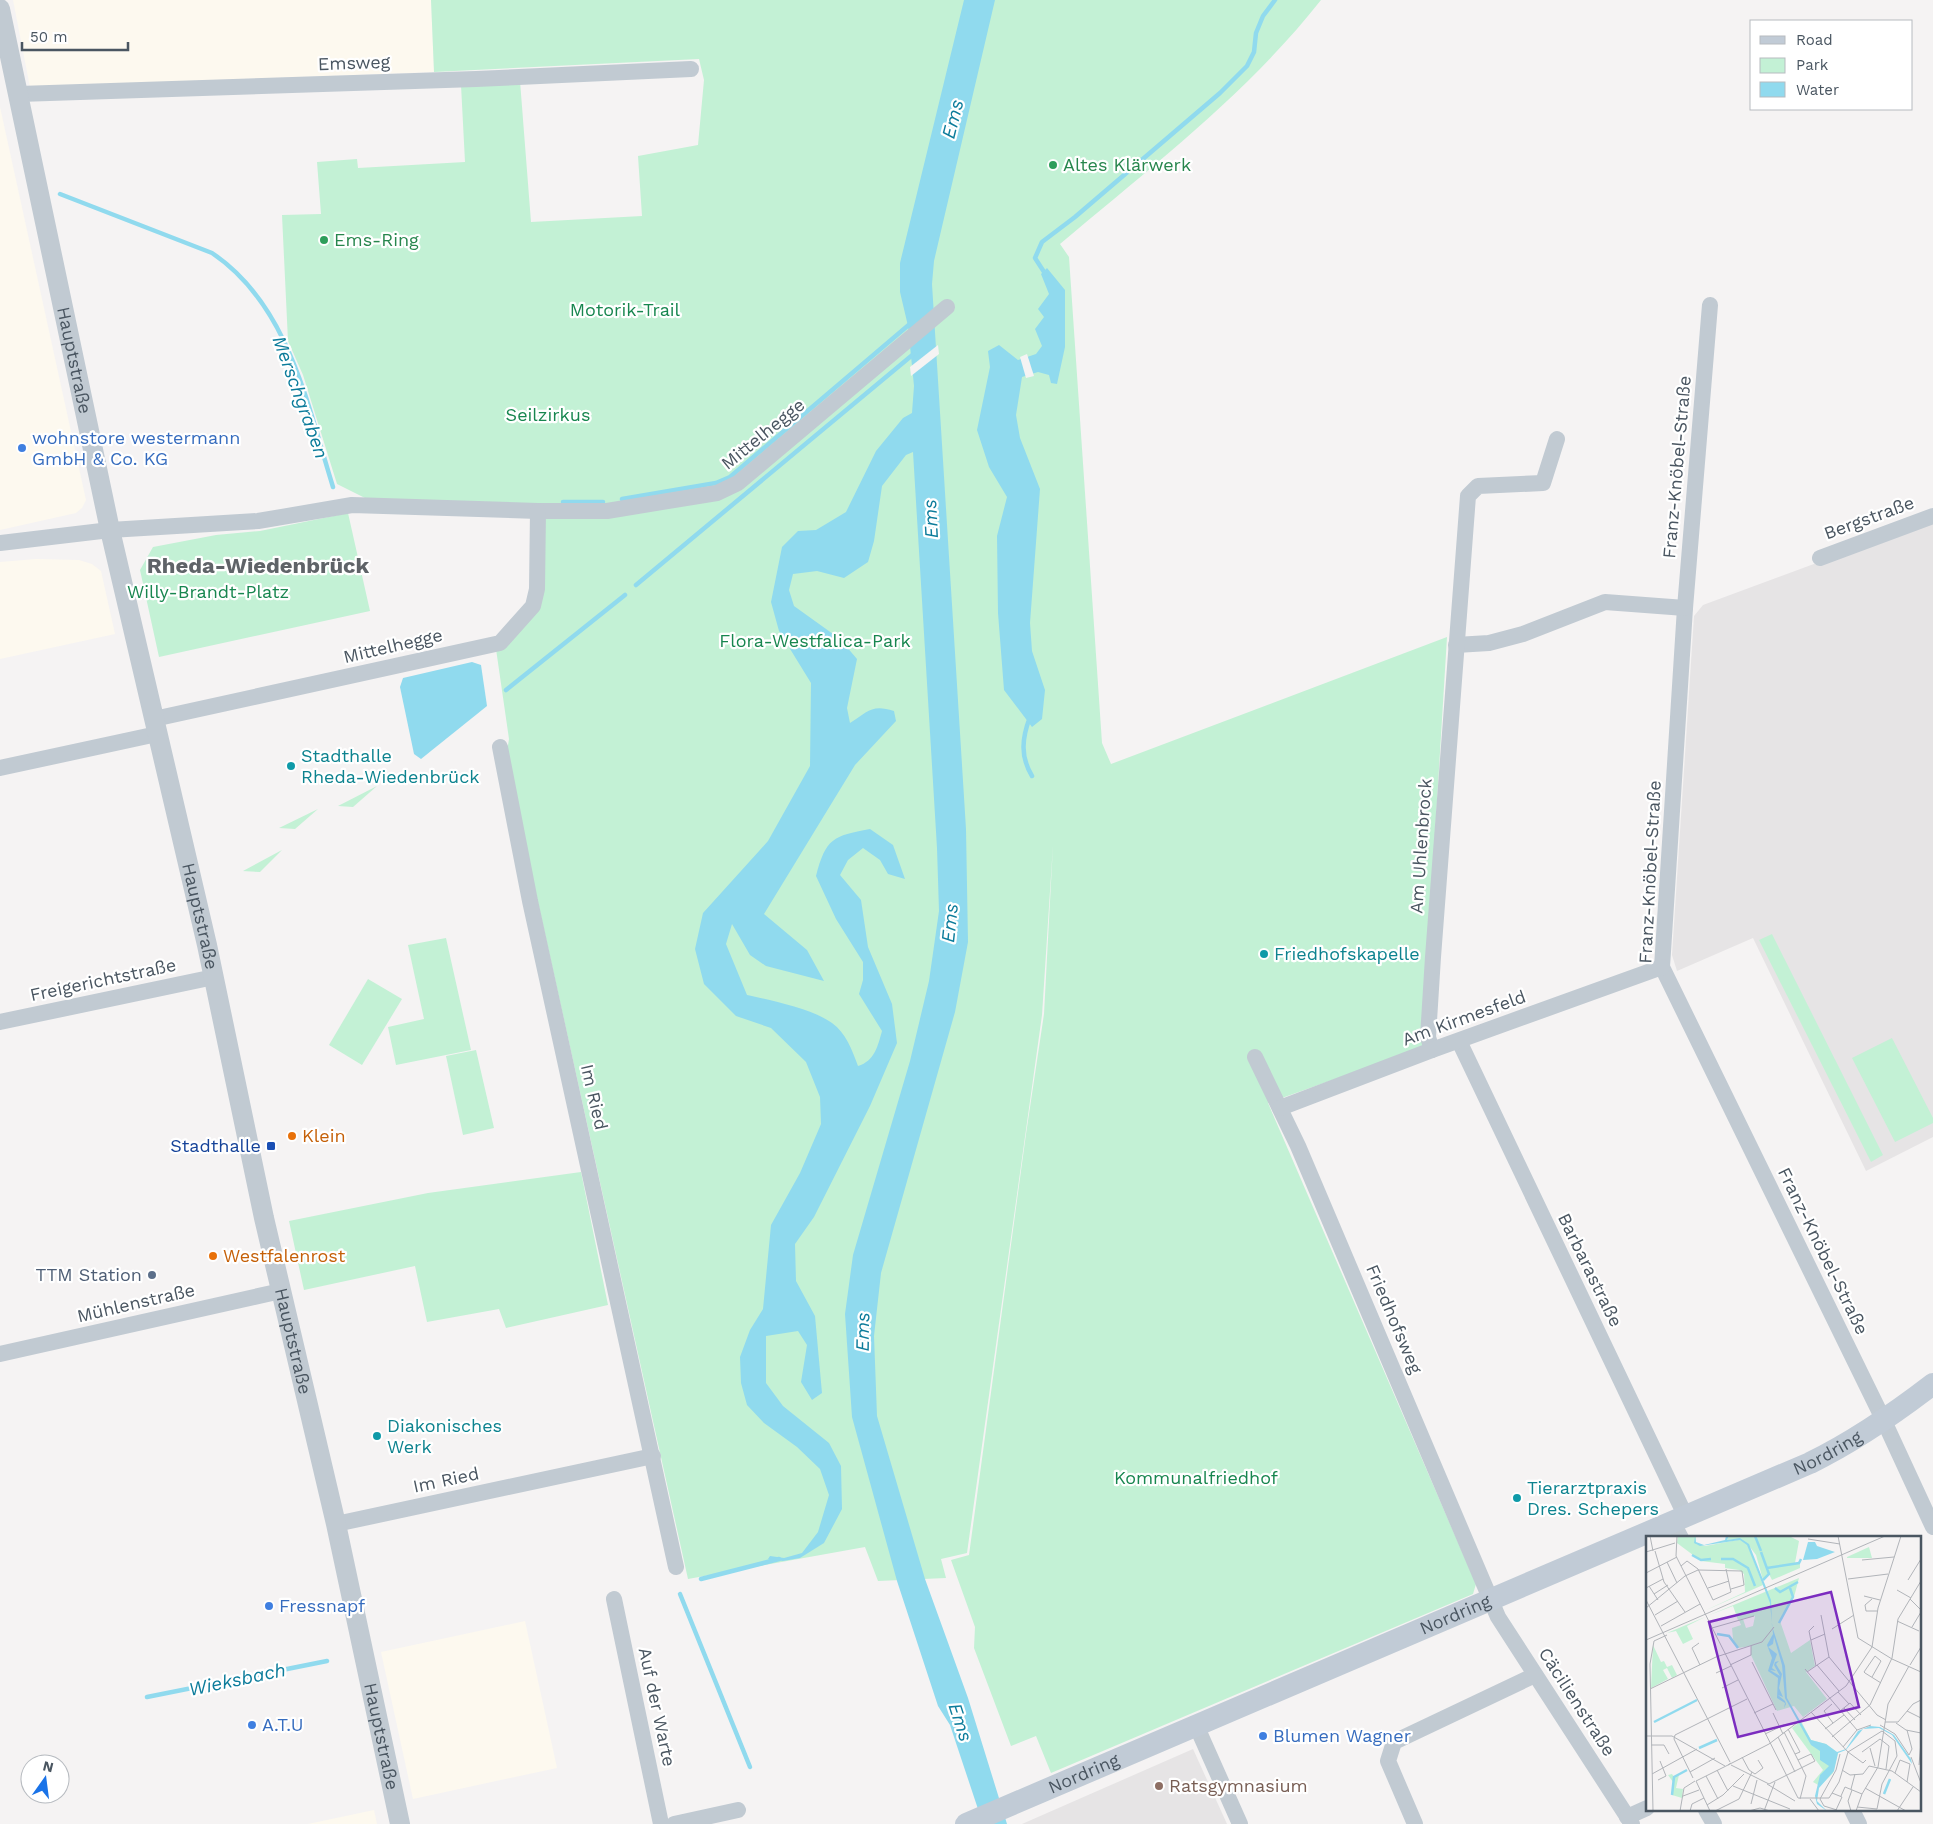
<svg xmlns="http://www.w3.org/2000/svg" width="1933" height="1824" viewBox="0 0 1933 1824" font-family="'Work Sans',sans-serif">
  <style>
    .commercial { fill: #fdf9ef }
    .education { fill: #e6e4e5 }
    .green { fill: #c3f1d5 }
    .water { fill: #90daee }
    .pier { fill: #f5f3f3 }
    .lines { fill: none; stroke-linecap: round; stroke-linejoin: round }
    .stream { stroke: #90daee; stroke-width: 4.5 }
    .minor { stroke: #c1cad2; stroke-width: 16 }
    .tertiary { stroke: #c1cad2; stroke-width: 20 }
    .secondary { stroke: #c1cbd6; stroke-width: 22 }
    .leisure-dot { fill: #2e9e5b; stroke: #fff; stroke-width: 2 }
    .shop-dot { fill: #3f7fe0; stroke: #fff; stroke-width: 2 }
    .culture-dot { fill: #0f9aa8; stroke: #fff; stroke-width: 2 }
    .food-dot { fill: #e8710a; stroke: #fff; stroke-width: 2 }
    .transit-dot { fill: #1a4fb4; stroke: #fff; stroke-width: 2 }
    .service-dot { fill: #5c6f8a; stroke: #fff; stroke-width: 2 }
    .education-dot { fill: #8d6e63; stroke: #fff; stroke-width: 2 }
    .labels { text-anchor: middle; stroke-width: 4.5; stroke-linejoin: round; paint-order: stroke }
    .street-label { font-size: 18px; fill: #4a5661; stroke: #fff }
    .leisure-label { font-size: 18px; fill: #27864d; stroke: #fff; text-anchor: start }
    .park-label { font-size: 18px; fill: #17864f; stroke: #fff }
    .shop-label { font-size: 18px; fill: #366cbe; stroke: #fff; text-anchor: start }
    .culture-label { font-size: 18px; fill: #0d838f; stroke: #fff; text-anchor: start }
    .food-label { font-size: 18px; fill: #c56008; stroke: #fff; text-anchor: start }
    .transit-label { font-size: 18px; fill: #164399; stroke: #fff; text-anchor: end }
    .service-label { font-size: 18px; fill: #4e5e75; stroke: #fff; text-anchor: end }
    .education-label { font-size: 18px; fill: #785e54; stroke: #fff; text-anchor: start }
    .water-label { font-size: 19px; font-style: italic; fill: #0c7c9b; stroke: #fff }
    .district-label { font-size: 22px; font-weight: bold; fill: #5f6368; stroke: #fff }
    .inset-river { fill: none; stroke: #90daee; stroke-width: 2.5 }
    .inset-road { fill: none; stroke: #b1b4b9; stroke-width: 1 }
    .view { fill: #7b2cbf; fill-opacity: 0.15; stroke: #7b2cbf; stroke-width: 2.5 }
    .inset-edge { fill: none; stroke: #4a5661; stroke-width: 2.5 }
  </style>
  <rect width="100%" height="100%" fill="#f5f3f3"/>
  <g class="commercial">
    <path d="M13,0H431L434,72L30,87Z"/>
    <path d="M0,107L86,500L82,508L76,513L0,530Z"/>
    <path d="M36,559L79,560L92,564L101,571L115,634L0,659V562Z"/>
    <path d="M525,1621L557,1768L413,1799L381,1652Z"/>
    <path d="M374,1810L377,1824H308Z"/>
  </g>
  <g class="education">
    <path d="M1933,520V1137L1866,1171L1753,938L1677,971L1672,955L1694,616L1703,605Z"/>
    <path d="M1193,1749L1227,1824H1022Z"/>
  </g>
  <g class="green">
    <path d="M431,0H1321C1247,94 1151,167 1060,244L1069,257L1102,743L1111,764L1447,637L1422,1048L1268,1103L1476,1584L1473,1594L1051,1773L1036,1736L1011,1746L974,1648L975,1627L951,1560L969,1555L1026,1134L1044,1014L1053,845L1042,1015L967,1553L941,1559L946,1578L878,1581L865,1547L688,1579L506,758L509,739L496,649L538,608L543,505L369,500L337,484L303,375L288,341L282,215L321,214L317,162L357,159L358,168L465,162L461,85L520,81L531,222L642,216L638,156L698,145L704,80L699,59L434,72Z"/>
    <path d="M348,513L370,611L159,657L140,570L153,547L216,535L260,531Z"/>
    <path d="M377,786L353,807L338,806Z"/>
    <path d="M318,809L295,829L279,828Z"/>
    <path d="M282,850L260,872L242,871H243Z"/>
    <path d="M1772,934L1883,1155L1871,1162L1759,940Z"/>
    <path d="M446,938L471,1050L396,1065L388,1027L424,1019L408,945Z"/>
    <path d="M368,979L402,999L362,1065L329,1045Z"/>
    <path d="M1892,1038L1933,1118V1123L1895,1142L1852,1058Z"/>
    <path d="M476,1050L494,1128L463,1135L446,1056Z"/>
    <path d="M581,1172L608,1305L506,1328L499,1309L427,1322L415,1266L304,1290L289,1221L428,1193Z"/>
  </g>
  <g class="water">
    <path d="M964,0H995L934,261L932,284L966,829L968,942L955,1012L881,1273L874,1336L877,1416L925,1579L968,1698L1007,1824H983L950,1725L938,1706L897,1581L852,1417L845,1314L853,1255L910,1061L929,981L939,911L937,848L913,452L906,455L882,486L874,541L868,562L844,578L817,571L793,574L789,590L794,606L840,639L857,659L847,708L850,723C868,712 871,704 894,711L896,721L855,765L764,914L807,950L824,981L766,966L750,955L732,924L726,944L747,995C770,1000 813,1009 832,1023C846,1033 852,1050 858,1066C875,1061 878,1045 882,1031L859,994L863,980V962L836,919L816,876C826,838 833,836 870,829L893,845L905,879L888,874L880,860L863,848L848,860L840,875L861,900L868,947L892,1004L897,1043L870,1106L814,1217L795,1244L796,1281L815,1316L822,1393L812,1400L801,1382L807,1345L798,1331L766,1336V1383L783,1406L829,1443L841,1466L842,1509L824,1543L800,1558L783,1561L768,1559L770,1556L784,1558L802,1553L818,1532L829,1495L820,1469L797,1447L764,1423L747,1405L741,1383L740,1357L750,1330L763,1309L771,1225L800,1173L821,1124L820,1097L806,1062L771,1028L736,1016L704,984L695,949L703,913L768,841L810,766L811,683L779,631L771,602L782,547L798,531L816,530L846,512L876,451L903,418L912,413L914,386L908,326L900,292V263Z"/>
    <path d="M1047,268L1065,290V347L1057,384L1051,383L1049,375L1038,372L1022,377L1016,415L1020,438L1040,489L1030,623L1032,651L1045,690L1042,719L1032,727L1004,690L998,613L997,536L1007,497L989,467L977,430L990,367L988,351L999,345L1018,360L1036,354L1042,346L1035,329L1044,317L1038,309L1049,294L1041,274Z"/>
    <path d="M472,662L481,665L487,706L421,759L414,754L400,687L403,678Z"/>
  </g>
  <g class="pier">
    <path d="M938,345L939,354L911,376L910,367Z"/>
    <path d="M1027,354L1034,376L1026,378L1020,357Z"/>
  </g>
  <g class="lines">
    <g class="stream">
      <path d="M60,194L212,253C289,305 307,404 333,487"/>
      <path d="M1046,275L1035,258L1042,242L1075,217L1220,93L1247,66L1254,52L1256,33L1263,16L1275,0"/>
      <path d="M622,499L716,483L730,477L911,323"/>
      <path d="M563,502H603"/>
      <path d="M636,585L916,352"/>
      <path d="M506,690L625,595"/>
      <path d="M1030,717C1022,738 1020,756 1032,776"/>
      <path d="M701,1579L779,1559"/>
      <path d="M680,1594L750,1767"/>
      <path d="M147,1697L327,1661"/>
    </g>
    <g class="minor">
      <path d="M19,94L476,79L691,69"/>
      <path d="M1710,305L1685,608L1662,967L1884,1421L1933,1527"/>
      <path d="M0,543L110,530L258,521L352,505L538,511H607L717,493L738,483L947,307"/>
      <path d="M1820,558L1933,516"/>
      <path d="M1456,645L1489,643L1523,634L1605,602L1685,608"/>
      <path d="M154,719L500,643L533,606L537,589L538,511"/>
      <path d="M500,747L530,901L676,1567"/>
      <path d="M0,768L157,734"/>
      <path d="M0,1022L214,977"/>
      <path d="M1459,1041L1686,1517"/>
      <path d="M1432,1050L1428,1037L1433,957L1468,496L1478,486L1543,483L1557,439"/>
      <path d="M1255,1057L1298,1146L1498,1617L1632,1824"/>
      <path d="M1280,1108L1432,1050L1662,967"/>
      <path d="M0,1354L281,1291"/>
      <path d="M1673,1523L1681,1538"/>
      <path d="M336,1524L653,1456"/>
      <path d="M614,1599L661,1824"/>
      <path d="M1196,1725L1240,1824"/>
      <path d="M1706,1810L1714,1824"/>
      <path d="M1852,1810L1859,1824"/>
      <path d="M1627,1817L1647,1808"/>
      <path d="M674,1824L738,1810"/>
      <path d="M1415,1824L1388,1761L1394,1742L1535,1675"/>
    </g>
    <path class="tertiary" id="s1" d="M0,9L110,530L207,945L264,1218L336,1524L400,1824"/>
    <path class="secondary" id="s2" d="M966,1824L1810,1463C1855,1441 1894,1414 1933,1384"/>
  </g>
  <g class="leisure-dot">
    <circle cx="1053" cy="165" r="5"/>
    <circle cx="324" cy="240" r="5"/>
  </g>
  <g class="shop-dot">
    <circle cx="22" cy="448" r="5"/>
    <circle cx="269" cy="1606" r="5"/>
    <circle cx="252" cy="1725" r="5"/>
    <circle cx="1263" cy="1736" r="5"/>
  </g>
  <g class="culture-dot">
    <circle cx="291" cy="766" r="5"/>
    <circle cx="1264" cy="954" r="5"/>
    <circle cx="377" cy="1436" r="5"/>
    <circle cx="1517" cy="1498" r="5"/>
  </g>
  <g class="food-dot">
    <circle cx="292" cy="1136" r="5"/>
    <circle cx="213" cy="1256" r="5"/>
  </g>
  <rect class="transit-dot" x="266" y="1141" width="10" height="10" rx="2.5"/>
  <circle class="service-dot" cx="152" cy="1275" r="5"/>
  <circle class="education-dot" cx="1159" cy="1786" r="5"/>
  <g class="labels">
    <g class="street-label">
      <text transform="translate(354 63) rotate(-2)" y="6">Emsweg</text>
      <text dy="6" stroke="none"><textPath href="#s1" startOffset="359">Hauptstraße</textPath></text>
      <text transform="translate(763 434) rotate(-39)" y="6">Mittelhegge</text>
      <text transform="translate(1677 467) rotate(-85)" y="6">Franz-Knöbel-Straße</text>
      <text transform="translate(1869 518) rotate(-20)" y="6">Bergstraße</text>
      <text transform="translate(393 646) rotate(-13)" y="6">Mittelhegge</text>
      <text transform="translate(1421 846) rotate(-86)" y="6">Am Uhlenbrock</text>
      <text transform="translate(1650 872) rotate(-87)" y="6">Franz-Knöbel-Straße</text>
      <text dy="6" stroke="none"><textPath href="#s1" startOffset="929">Hauptstraße</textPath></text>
      <text transform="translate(103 980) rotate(-12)" y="6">Freigerichtstraße</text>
      <text transform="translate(1464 1018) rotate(-20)" y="6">Am Kirmesfeld</text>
      <text transform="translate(594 1097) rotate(77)" y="6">Im Ried</text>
      <text transform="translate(1823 1251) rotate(64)" y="6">Franz-Knöbel-Straße</text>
      <text transform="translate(1590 1270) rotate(64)" y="6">Barbarastraße</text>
      <text transform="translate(136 1303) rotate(-13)" y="6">Mühlenstraße</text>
      <text transform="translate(1394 1319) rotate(67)" y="6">Friedhofsweg</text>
      <text dy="6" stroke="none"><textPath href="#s1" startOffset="1364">Hauptstraße</textPath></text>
      <text dy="6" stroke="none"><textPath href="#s2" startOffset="938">Nordring</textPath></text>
      <text transform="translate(446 1480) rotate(-12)" y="6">Im Ried</text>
      <text dy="6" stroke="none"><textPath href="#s2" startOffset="532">Nordring</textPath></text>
      <text transform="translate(1577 1702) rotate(57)" y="6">Cäcilienstraße</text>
      <text transform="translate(657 1707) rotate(78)" y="6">Auf der Warte</text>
      <text dy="6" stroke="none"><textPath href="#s1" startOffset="1769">Hauptstraße</textPath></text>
      <text dy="6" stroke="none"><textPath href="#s2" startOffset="128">Nordring</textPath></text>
    </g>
    <g class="leisure-label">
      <text x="1063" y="171">Altes Klärwerk</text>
      <text x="334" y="246">Ems-Ring</text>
    </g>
    <g class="park-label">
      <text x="625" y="316">Motorik-Trail</text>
      <text x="548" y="421">Seilzirkus</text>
      <text x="208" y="598">Willy-Brandt-Platz</text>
      <text x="815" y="647">Flora-Westfalica-Park</text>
      <text x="1196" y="1484">Kommunalfriedhof</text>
    </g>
    <g class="shop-label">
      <text x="32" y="444">wohnstore westermann<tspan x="32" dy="21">GmbH &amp; Co. KG</tspan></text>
      <text x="279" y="1612">Fressnapf</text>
      <text x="262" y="1731">A.T.U</text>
      <text x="1273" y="1742">Blumen Wagner</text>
    </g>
    <g class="culture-label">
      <text x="301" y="762">Stadthalle<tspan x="301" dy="21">Rheda-Wiedenbrück</tspan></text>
      <text x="1274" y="960">Friedhofskapelle</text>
      <text x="387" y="1432">Diakonisches<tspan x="387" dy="21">Werk</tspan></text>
      <text x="1527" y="1494">Tierarztpraxis<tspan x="1527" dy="21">Dres. Schepers</tspan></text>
    </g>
    <g class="food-label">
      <text x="302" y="1142">Klein</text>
      <text x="223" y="1262">Westfalenrost</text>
    </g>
    <g class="transit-label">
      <text x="261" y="1152">Stadthalle</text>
    </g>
    <g class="service-label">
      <text x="142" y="1281">TTM Station</text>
    </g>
    <g class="education-label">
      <text x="1169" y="1792">Ratsgymnasium</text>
    </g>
    <g class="water-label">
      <text transform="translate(952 119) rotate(-76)" y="7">Ems</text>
      <text transform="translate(301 397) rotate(70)" y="7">Merschgraben</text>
      <text transform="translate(930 519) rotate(-93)" y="7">Ems</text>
      <text transform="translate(949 923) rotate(-84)" y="7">Ems</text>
      <text transform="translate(862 1332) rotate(-89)" y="7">Ems</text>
      <text transform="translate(237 1679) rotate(-12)" y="7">Wieksbach</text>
      <text transform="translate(961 1722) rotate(72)" y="7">Ems</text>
    </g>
    <g class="district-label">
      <text x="258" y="573">Rheda-Wiedenbrück</text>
    </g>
  </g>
  <g transform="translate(1646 1536)">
    <rect width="275" height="275" fill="#f5f3f3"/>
    <path d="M32,0H50V8L59,10L97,3L81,4L83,0H143L153,5L149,27H154V32L126,44L123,38L117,44L110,19L101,7L117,49L58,75L99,56L98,38L93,34L79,32V28L55,25L31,7ZM223,11L226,22H201V21ZM153,42L148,61L134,85L145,117L164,104L169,130L160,136L181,163L157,181L148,170L131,175L105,119V110L92,112L87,103L86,92L95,89L93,84L97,83L100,92L107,90L109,80L92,84L87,70L61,80ZM59,81L41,90L47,103L37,108L30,95L21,97ZM7,109L15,126L18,125L21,131L26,129L31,139L26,142L21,132L17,134L22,143L5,152ZM155,185L165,204L180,208L192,217L187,237L174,250L167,246L177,234L146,192ZM26,238L28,241L33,239L30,252L37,253L36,262L26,259L27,246L22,239Z" fill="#c3f1d5"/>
    <path d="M49,0L50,6L58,9L79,4L80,0H83L81,4L94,2L103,8L125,64L126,90L139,130L141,162L165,204L180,208L191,216L200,213L212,195L224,190L234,191L248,199L265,223L266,228L246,199L233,192L217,193L200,214L192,217L188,235L173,252L171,265L181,275L171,268L169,260L174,239L183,230L174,224V215L165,209L139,162L136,129L128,101L127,108L122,111L131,118L126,132L130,135L124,134L134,140L128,129L129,126L133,125L130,128L136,138L133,152L137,161L132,159L139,165L140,168L138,172L139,167L131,162L132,142L122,135L126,122L121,109L127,98L124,67L101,9L94,4L54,10L48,7ZM162,6H169L171,10L189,16L171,23L157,24Z" fill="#90daee"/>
    <path class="inset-river" d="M109,0L115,15M115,16L123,38L117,44M46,19L55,24L65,23M75,23H87L102,32L109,50M121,32L153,27L155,23M129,52L134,56L152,46M133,87L147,61L144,52M71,98L83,100L92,112M8,186L51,164M53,212L71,204M238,258L244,243M26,259L28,241L41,234"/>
    <path class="inset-road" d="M4,0L7,15M31,0L30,20L152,262H183L193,246L202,216L236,195M192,0L212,102L246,123L275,136M162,3L194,8M9,15L18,46L39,76M0,16L29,7M216,24L248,21M21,26L31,47M35,30L41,25L52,33L67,64L85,56L80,33M0,37L31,21M202,43L242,38M262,44L275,23M3,50L12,64M0,52L17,43M62,52L83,45M251,54L265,62M8,58L22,49M218,60L234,64M226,63L219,69L220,75H231M264,63L275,74M0,64L84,226M0,72L39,40L52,34L96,35L98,49L85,53M9,79L32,65M175,79L183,121L231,179L240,184M251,85L273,95M15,90L54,68M168,90L163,95L170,130M266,91L275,76M66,92L108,80M186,93L208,79M0,104L239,0M165,104L179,98M53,107L46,112L54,129M226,111L232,72L255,0M106,126L130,174M84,129L105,119V110M171,129L193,155M264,129L275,111M159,133L211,194M161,136L183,121M70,137L85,130M226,141L235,125L229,120L218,136L219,137L235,147M76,152L92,144M4,153L70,121L116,106L128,91M192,156L203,168M186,168L178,175L187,187M198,172L209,184M194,175L204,167L215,179M261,175L275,182M165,176L202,216L217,227L220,224M108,177L127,168M127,177L137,198M239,186H252L267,168L275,164M250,187L260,194L275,197M234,189L249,198L263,219M142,193L154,216L149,218M179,193L198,179M261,194L266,213L263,219M138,196L160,240L154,263M119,198L138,189M0,200H26L79,230M132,201L149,236M186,201L224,169L246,122L252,83L275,45M234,203L243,210L240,233M5,209H18L23,218M197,211L211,194L225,189M224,212L229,230M216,216L234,203M96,221L103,234L109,238L117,232L112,224M265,221L275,247M85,227L82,229L123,208L200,150L226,111M85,229L123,248L169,225L165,218L152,224M273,229L275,206M223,230L246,235L275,256M71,234L82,255M196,234L204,239L217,238L223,230M44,236L69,222M249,237L254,224L264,228L261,246M6,238L51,213M60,240L72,263M47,242L28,203L29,199L101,163M12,244L20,240L14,225M121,248L149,265M87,250L144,273M219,252L260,275M205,253L209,238M186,257L196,261L190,274M37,260L53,254M195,260L199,251L216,258M164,263L173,275M174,263L190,234L194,218M174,263L178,270L191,274M105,268L111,244M61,269L77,259L98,238M211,271L231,273L236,248L251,220L249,205L236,195M7,275L4,128L8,105L21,99M34,275L38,252L49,245M44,275L46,268L58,262M64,275L50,245L82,229M69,275L93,263L106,236M103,275L114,272L124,275M118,275L129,246M205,275L202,265L206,254M210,275L216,258L232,231L242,168L263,130M251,275L267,251"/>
    <path class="view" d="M185,56L213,171L92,201L63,86Z"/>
    <rect width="275" height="275" class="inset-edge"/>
  </g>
  <rect x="1750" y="20" width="162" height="90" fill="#ffffff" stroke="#b7bbc0"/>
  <rect x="1760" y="36" width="25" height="8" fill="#c1cbd6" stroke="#b7bbc0"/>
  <text x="1796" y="45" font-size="15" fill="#4a5661">Road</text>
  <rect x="1760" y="58" width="25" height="15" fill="#c3f1d5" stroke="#b7bbc0"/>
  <text x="1796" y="70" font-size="15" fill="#4a5661">Park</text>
  <rect x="1760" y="82" width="25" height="15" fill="#90daee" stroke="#b7bbc0"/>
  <text x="1796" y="95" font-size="15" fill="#4a5661">Water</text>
  <g transform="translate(45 1779) rotate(14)"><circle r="24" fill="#ffffff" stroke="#b7bbc0"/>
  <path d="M0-4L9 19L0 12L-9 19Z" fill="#1a73e8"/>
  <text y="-8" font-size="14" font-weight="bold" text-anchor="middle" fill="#4a5661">N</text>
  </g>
  <path d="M22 42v8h106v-8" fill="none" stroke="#4a5661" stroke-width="2.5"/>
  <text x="30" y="42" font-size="15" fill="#4a5661" stroke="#ffffff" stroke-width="4" paint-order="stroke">50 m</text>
</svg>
